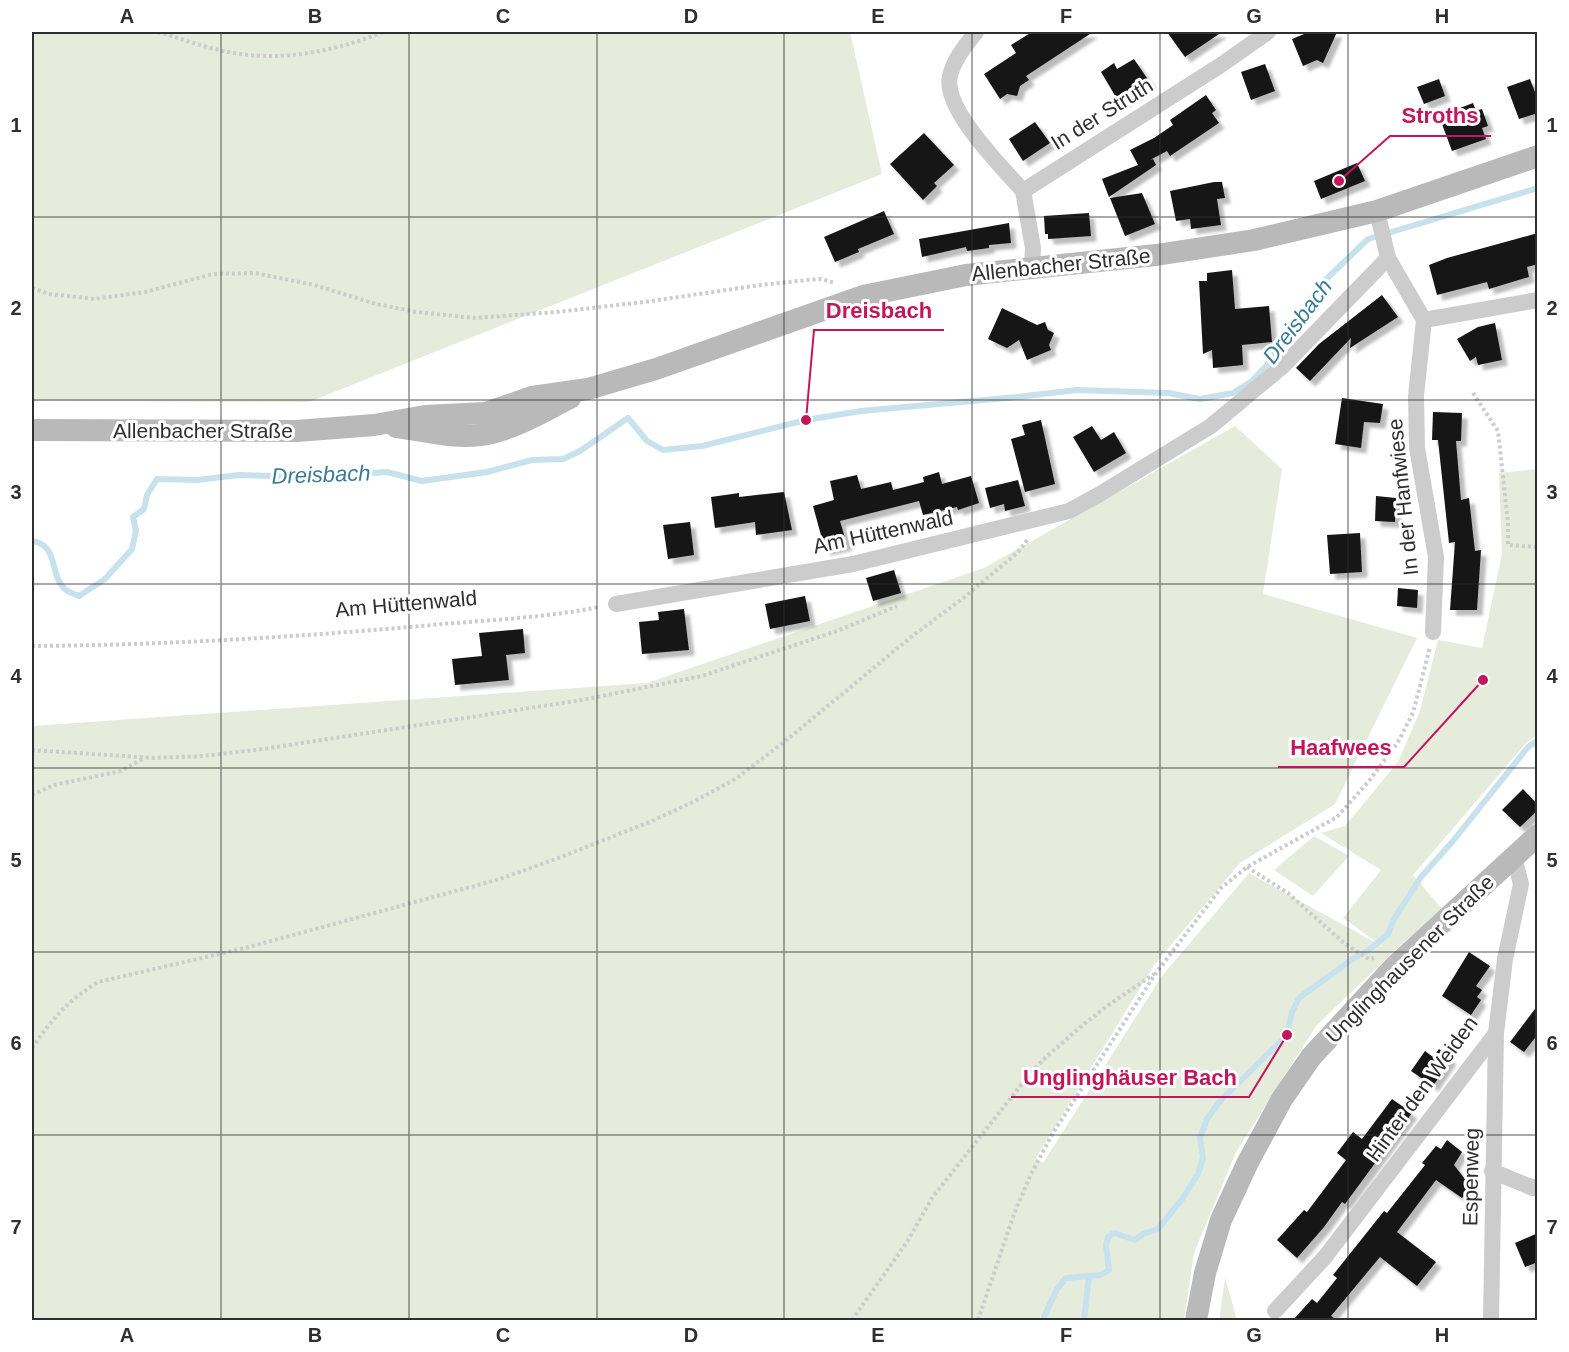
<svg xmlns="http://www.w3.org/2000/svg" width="1569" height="1352" viewBox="0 0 1569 1352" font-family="Arial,sans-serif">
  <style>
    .green { fill: #e6ecdc }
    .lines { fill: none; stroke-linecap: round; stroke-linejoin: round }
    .stream { stroke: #c7e2ed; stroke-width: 6 }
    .building { fill: #161616; filter: url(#shadow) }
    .path { stroke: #ccc; stroke-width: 4; stroke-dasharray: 3 3; stroke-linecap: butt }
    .minor { stroke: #ccc; stroke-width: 16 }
    .secondary { stroke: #b9b9b9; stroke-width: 22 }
    .grid { fill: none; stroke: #2f2f2f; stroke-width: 1.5; stroke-opacity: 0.55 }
    .labels { text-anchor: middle; stroke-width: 6; stroke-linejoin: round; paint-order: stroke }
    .street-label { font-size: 21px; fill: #2f2f2f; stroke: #fff }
    .water-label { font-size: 22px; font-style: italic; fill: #397a94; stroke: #fff }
    .leader { fill: none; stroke: #c2185b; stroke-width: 2 }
    .callout-dot { fill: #c2185b; stroke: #fff; stroke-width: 2 }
    .callout-label { font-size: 22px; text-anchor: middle; font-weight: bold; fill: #c2185b; stroke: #fff; stroke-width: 6; stroke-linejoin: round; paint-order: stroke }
    .neatline { fill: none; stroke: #2f2f2f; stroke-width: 2 }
    .grid-label { font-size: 20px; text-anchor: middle; font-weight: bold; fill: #2f2f2f }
  </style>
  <defs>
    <filter id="shadow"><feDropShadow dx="5.5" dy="5.5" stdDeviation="1.5" flood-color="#0004"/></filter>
  </defs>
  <rect width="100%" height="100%" fill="#fff"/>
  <g class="green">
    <path d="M32,32H850L882,174L309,402L32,401Z"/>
    <path d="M1235,426L1282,469L1263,594L1417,638L1335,804L1240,863L1154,965L1036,1158L1043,1163L1162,976L1249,873L1385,948L1343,918L1381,870L1321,833L1345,826L1398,762L1420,711L1438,640L1482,648L1502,554L1499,473L1537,469V735L1527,742L1413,875L1442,909L1393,952L1316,1026L1236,1152L1194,1253L1184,1320H32V726L647,683L984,568Z"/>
    <path d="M1314,836L1349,856L1313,896L1274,870Z"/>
    <path d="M1225,1278L1237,1320H1219Z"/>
  </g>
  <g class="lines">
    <g class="stream">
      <path d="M32,541C60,545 48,575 66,590C70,593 75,594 79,596L105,579L132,549L136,531L133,517L144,509L147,495L157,479L198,480L238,475L307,477L387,472L422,481L487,472L532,460L563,459L580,451L628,418L647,441L663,450L702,446L806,420L861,411L1017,397L1077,390L1168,393L1200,399L1233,393L1252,381L1267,365L1319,286L1368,239L1538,188"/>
      <path d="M1044,1320V1317L1057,1289L1066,1278L1101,1275L1109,1270L1106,1245L1108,1237L1114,1233L1135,1240L1143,1234L1158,1229L1183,1198L1198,1174L1203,1158L1200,1138L1207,1119L1220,1101L1287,1035L1292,1012L1299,998L1351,960L1369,950L1388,934L1394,919L1421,877L1453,841L1528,747L1538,740"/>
      <path d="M1084,1320L1089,1276"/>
    </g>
  </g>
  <g class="building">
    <path d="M1032,32H1093L1026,76L1029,80L1020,86L1017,96L1007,94L1000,99L984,74L1016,53L1011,45Z"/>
    <path d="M1167,32H1222L1185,57Z"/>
    <path d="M1309,32H1337L1323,63L1317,60L1303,66L1292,39Z"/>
    <path d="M1134,59L1151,84L1120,104L1101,72L1114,63L1117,69Z"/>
    <path d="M1265,64L1275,91L1251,100L1241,72Z"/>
    <path d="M1439,79L1445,96L1424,104L1417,87Z"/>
    <path d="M1530,79L1538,100V113L1519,119L1507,87Z"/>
    <path d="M1206,95L1216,110L1212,113L1219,123L1170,156L1167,151L1150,160L1153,159L1156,165L1109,197L1102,179L1138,165L1130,150L1154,138L1173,125L1170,120Z"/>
    <path d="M1473,103L1476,111L1482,109L1488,126L1482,128L1486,139L1452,151L1439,116Z"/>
    <path d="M1035,122L1050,143L1023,161L1009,139Z"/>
    <path d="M924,133L954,165L934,183L937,186L923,200L890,164Z"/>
    <path d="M1357,163L1365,181L1321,199L1314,181Z"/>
    <path d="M1214,182H1222L1225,198L1217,199L1221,225L1191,229L1190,219L1176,221L1170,191Z"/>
    <path d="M1142,193L1155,224L1125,236L1110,198Z"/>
    <path d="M884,211L894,234L858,249L859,252L835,262L824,237Z"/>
    <path d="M1089,213L1091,236L1048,239V234H1045L1044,216Z"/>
    <path d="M1009,223L1011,243L989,245V248L967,251L966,247L922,257L919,239Z"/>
    <path d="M1538,233V264L1527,267L1529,277L1489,289L1487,282L1437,295L1429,265L1447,258Z"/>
    <path d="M1232,270L1235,309L1269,306L1272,342L1242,345L1243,365L1213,368L1212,350L1203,354L1199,281H1207V273Z"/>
    <path d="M1382,295L1398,317L1350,348L1351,338L1310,381L1296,368L1319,344Z"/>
    <path d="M1002,308L1037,325L1045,322L1048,330L1054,333L1049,345L1051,350L1027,360L1019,340L1007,348L988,339Z"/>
    <path d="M1495,323L1502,360L1478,365L1476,357L1470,361L1457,339L1478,327Z"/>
    <path d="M1342,398L1383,404L1380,423L1364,422L1361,448L1335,444Z"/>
    <path d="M1433,412L1462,413L1461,441H1456L1461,500L1469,498L1475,551L1481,550L1477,610H1450L1455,542L1449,543L1438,440H1432Z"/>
    <path d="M1041,420L1055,484L1025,492L1011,439L1025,435L1022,425Z"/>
    <path d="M1092,426L1101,440L1114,432L1126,453L1094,472L1073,437Z"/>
    <path d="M939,472L942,484L971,476L979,503L958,510L957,507L923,515L919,501L840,521L847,545L825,550L813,506L834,500L830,481L857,475L861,489L891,482L893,490L924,482L923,477Z"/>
    <path d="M1018,480L1025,506L1005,511L1004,504L990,508L985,488Z"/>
    <path d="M784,492L792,530L756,535L755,522L715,528L711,497L739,493V497Z"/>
    <path d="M1376,496L1396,498L1395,522L1375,521Z"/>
    <path d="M690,522L694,555L668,559L663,525Z"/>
    <path d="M1360,533L1362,572L1330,574L1327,535Z"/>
    <path d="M894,570L901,593L873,601L866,578Z"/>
    <path d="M1398,588L1418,590L1417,608L1397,606Z"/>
    <path d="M805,596L810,621L770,629L765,604Z"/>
    <path d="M684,609L689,650L642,654L639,622L659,620L658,612Z"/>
    <path d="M523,629L525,653L506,655L509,680L455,685L452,659L482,656L479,633Z"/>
    <path d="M1523,789L1538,805V810L1520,827L1502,810Z"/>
    <path d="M1469,952L1490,966L1476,986L1482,990L1477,997L1481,1000L1471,1015L1442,996Z"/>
    <path d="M1538,1005V1034L1524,1052L1510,1042Z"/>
    <path d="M1439,1049L1451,1059L1433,1086L1411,1071L1425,1051L1433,1057Z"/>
    <path d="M1392,1099L1412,1113L1345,1204L1342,1202L1324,1227L1297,1258L1277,1240L1304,1210L1307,1212L1346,1160L1337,1153L1353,1132L1362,1139Z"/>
    <path d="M1447,1140L1462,1152L1454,1165L1471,1187L1462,1198L1436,1180L1397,1232L1436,1262L1417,1286L1380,1257L1331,1316L1337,1320H1293L1312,1299L1317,1303L1337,1278L1333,1275L1384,1211L1387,1213L1425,1165L1422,1163L1436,1146L1441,1149Z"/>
    <path d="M1538,1233V1262L1525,1267L1515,1243Z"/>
  </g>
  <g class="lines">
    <g class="path">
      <path d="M158,32C183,39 208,49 234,53C286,62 336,50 384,32"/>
      <path d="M32,288L50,294L94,299L145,292L213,274L255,273L314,285L376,304L416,312L474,318L557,312L644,302L761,285L807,280L821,279L835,283"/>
      <path d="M1473,393L1498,431L1508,523V545L1538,547"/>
      <path d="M32,646C165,645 299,637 432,625C487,620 544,618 599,607"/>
      <path d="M32,750L154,758L203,756L263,749L582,700L702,676L837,631L897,606"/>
      <path d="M32,795L54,785L121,771L144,758"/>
      <path d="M1247,867L1288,893L1345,944L1369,959L1374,958"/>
      <path d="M32,1048C54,1017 65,1003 98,982L245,948L500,879L561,857L652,821L695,801L737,778L789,738L911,637L966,596L1018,552L1028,539"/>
      <path d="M852,1320L907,1242L932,1198L1028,1076L1047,1056L1078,1029L1107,1006L1154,974"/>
      <path d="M978,1320L1014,1214L1031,1174L1053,1133L1156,973L1221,888L1247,867L1337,817L1369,781L1398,742L1413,713L1430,647"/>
    </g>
    <g class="minor">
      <path d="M976,32C966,45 954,59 950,76C942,108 1002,167 1023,191"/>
      <path d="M1377,211L1388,258L1424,320L1416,396L1417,448L1436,557L1433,632"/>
      <path d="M1032,267L1033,248L1023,191L1221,65L1268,32"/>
      <path d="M1424,320L1538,300"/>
      <path d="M616,604L853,564L1069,511L1100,494L1211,426L1283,366L1388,258"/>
      <path d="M1492,1171L1533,1188L1538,1186"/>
      <path d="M1275,1311L1325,1257L1496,1033L1505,959L1521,884L1514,857"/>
      <path d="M1491,1320L1496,1033"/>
    </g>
    <g class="secondary">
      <path d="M396,427C423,430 452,439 480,435C512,431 542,412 570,398"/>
      <path d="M32,430L297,431L374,425L425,416L486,413L532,397L588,389L656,369L863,296L966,275L1156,255L1254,240L1377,211L1538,156"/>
      <path d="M1196,1320L1205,1273L1221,1220L1247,1164L1282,1099L1311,1057L1395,966L1538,835"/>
    </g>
  </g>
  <path class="grid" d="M221,32V1320M409,32V1320M597,32V1320M784,32V1320M972,32V1320M1160,32V1320M1348,32V1320M32,217H1538M32,400H1538M32,584H1538M32,768H1538M32,952H1538M32,1135H1538"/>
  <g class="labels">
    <g class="street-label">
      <text transform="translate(1102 114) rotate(-32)" y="7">In der Struth</text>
      <text transform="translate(1061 265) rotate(-6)" y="7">Allenbacher Straße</text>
      <text x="203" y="438">Allenbacher Straße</text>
      <text transform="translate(1403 497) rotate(-96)" y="7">In der Hanfwiese</text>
      <text transform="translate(883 532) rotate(-12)" y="7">Am Hüttenwald</text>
      <text transform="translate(406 604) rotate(-5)" y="7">Am Hüttenwald</text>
      <text transform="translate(1410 959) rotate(-45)" y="7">Unglinghausener Straße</text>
      <text transform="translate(1422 1089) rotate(-54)" y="7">Hinter den Weiden</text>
      <text transform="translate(1471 1177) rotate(-89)" y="7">Espenweg</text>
    </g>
    <g class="water-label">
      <text transform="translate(1297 321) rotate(-53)" y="8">Dreisbach</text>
      <text transform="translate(321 474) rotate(-2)" y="8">Dreisbach</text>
    </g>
  </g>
  <path class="leader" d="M1339 181L1390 136H1491M806 420L814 330H944M1483 680L1404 767H1278M1287 1035L1249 1097H1011"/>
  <g class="callout-dot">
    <circle cx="1339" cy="181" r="6"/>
    <circle cx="806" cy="420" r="6"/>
    <circle cx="1483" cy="680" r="6"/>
    <circle cx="1287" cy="1035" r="6"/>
  </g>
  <g class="callout-label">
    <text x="1440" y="123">Stroths</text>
    <text x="879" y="318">Dreisbach</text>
    <text x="1341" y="755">Haafwees</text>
    <text x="1130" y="1085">Unglinghäuser Bach</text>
  </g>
  <rect width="1569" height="1352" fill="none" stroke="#ffffff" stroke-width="66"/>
  <rect x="33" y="33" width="1503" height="1286" class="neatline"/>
  <g class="grid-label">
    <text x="127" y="23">A</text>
    <text x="315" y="23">B</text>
    <text x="503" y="23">C</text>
    <text x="691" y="23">D</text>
    <text x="878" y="23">E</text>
    <text x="1066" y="23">F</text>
    <text x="1254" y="23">G</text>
    <text x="1442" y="23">H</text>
    <text x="16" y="132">1</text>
    <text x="1552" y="132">1</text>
    <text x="16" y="315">2</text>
    <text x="1552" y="315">2</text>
    <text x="16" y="499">3</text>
    <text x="1552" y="499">3</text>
    <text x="16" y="683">4</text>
    <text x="1552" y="683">4</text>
    <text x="16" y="867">5</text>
    <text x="1552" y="867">5</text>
    <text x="16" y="1050">6</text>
    <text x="1552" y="1050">6</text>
    <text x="16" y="1234">7</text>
    <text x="1552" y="1234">7</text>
    <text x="127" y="1342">A</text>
    <text x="315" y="1342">B</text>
    <text x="503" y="1342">C</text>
    <text x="691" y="1342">D</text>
    <text x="878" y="1342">E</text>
    <text x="1066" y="1342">F</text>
    <text x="1254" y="1342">G</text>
    <text x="1442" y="1342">H</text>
  </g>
</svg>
